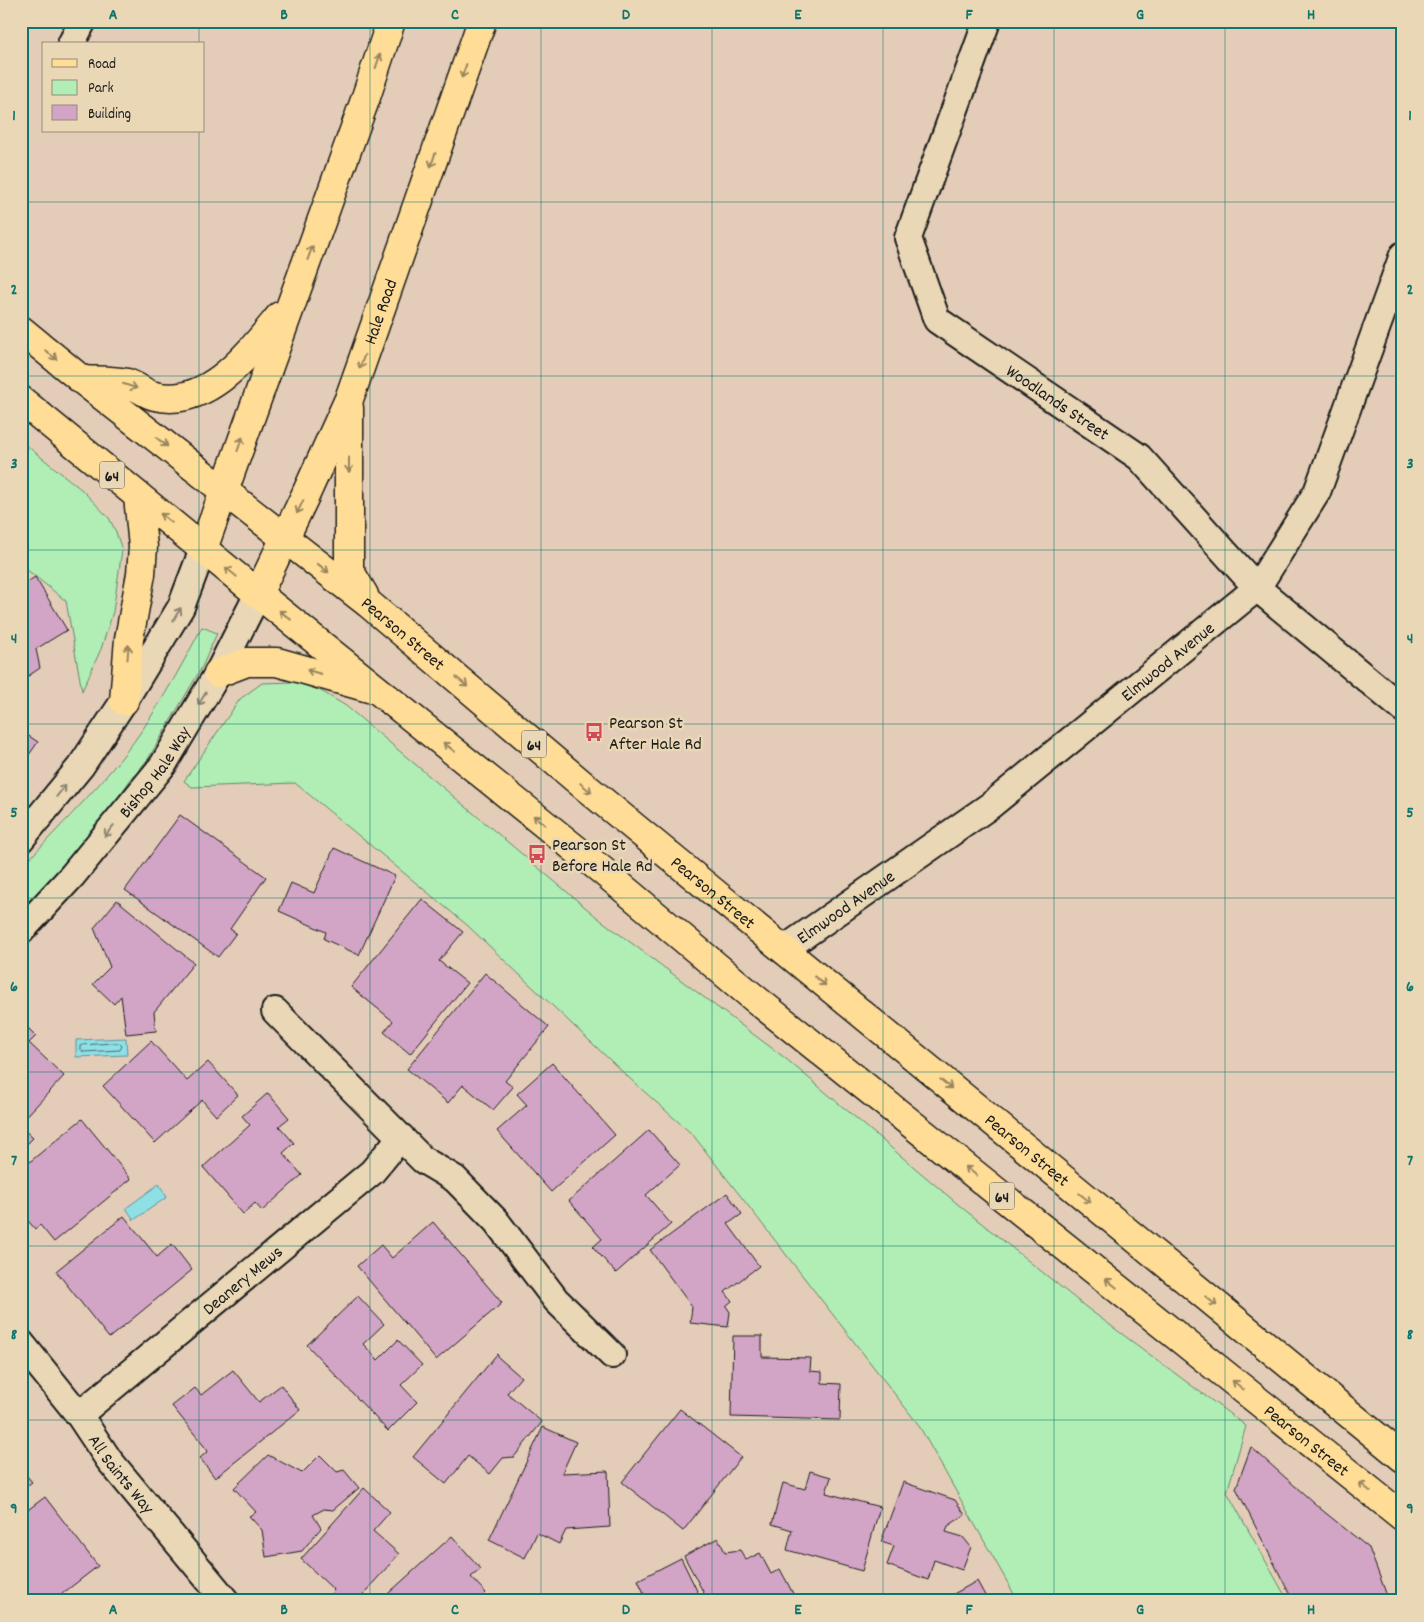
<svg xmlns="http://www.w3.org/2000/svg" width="1424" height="1622" viewBox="0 0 1424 1622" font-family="Dekko,sans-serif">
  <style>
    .green { fill: #b0eeb6; stroke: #668569 }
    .water { fill: #8edfe6; stroke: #609195 }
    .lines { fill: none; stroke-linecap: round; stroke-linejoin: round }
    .shore { stroke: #4a6a6d; stroke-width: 1 }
    .building { fill: #d2a4c6; stroke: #1c1c1c }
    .street-casing { stroke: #1c1c1c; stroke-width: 30 }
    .primary-casing { stroke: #1c1c1c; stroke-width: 31 }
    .street { stroke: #e9d7b5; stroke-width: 26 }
    .primary { stroke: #ffdd96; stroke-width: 28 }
    .oneway { stroke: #99865f }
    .oneway2 { stroke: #8d8370 }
    .grid { fill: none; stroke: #0f766e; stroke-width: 1; stroke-opacity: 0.55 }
    .labels { text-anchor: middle; stroke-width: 5; stroke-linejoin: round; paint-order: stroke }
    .shield { fill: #e9d7b5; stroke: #5a544a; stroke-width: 1 }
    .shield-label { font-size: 16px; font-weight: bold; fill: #1c1c1c }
    .street-label { font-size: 18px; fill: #1c1c1c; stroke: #e9d7b5 }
    .poi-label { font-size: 18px; fill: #1c1c1c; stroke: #e9d7b5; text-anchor: start }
    .neatline { fill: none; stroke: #0f766e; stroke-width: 2 }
    .grid-label { font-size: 16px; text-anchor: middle; font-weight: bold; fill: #0f766e }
  </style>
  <rect width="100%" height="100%" fill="#e4cdb8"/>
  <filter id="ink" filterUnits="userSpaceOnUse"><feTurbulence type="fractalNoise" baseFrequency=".02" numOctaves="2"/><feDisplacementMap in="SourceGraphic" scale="10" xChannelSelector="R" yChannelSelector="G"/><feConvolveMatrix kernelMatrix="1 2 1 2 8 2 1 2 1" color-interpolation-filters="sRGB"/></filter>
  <g filter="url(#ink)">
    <g class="green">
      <path d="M21,441L82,490L109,518L116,532L122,550L113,612L101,649L82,691L66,601L21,565Z"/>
      <path d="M202,627L217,633L202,667L148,759L131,779L100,823L21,920V868C64,821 112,776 147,723C167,692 185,660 202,627Z"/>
      <path d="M295,682L321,691L346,706L598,918L785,1058L960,1206L1087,1308L1246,1426L1227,1492L1288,1601H1018L918,1424L693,1135L628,1077L467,925L295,783L192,787L184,781L240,699L262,683Z"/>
    </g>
    <g class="water">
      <path d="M126,1038L127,1055L76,1057V1040Z"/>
      <path d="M159,1184L167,1197L134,1220L126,1208Z"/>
    </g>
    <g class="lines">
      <path class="shore" d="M119,1043L122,1046L120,1050L83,1052L81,1050V1046L83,1045Z"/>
    </g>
    <g class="building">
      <path d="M35,577L67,630L36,649L40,668L24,679L21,678V586Z"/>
      <path d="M21,731L38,742L21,766Z"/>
      <path d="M180,815L266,877L230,929L236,933L218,957L125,890Z"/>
      <path d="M334,848L395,876L359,955L324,939L326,932L279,911L291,883L314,893Z"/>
      <path d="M422,899L463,932L439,961L467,983L410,1054L384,1032L393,1021L351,987Z"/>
      <path d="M117,900L194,963L154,1012L156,1031L126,1034L121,996L114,1004L93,984L110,967L94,928Z"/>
      <path d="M485,973L549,1027L505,1081L513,1087L493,1110L463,1085L448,1103L407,1069Z"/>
      <path d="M21,1021L36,1036L29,1043L64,1076L21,1122Z"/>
      <path d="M151,1041L187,1081L208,1062L238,1095L216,1116L202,1100L155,1143L103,1086Z"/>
      <path d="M552,1063L615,1135L551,1192L497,1131L527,1105L517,1094Z"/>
      <path d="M268,1093L289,1118L279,1126L294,1143L283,1153L302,1175L262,1211L255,1203L243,1214L203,1167L250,1125L242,1116Z"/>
      <path d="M82,1119L131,1179L54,1242L40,1225L35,1229L24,1216L21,1218V1169Z"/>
      <path d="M21,1127L33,1138L21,1150Z"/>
      <path d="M649,1130L680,1165L646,1195L671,1224L616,1273L593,1247L602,1239L569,1201Z"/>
      <path d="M727,1193L742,1214L728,1224L759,1266L725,1292L732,1301L726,1306L730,1312L728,1327L690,1323L692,1307L650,1250Z"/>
      <path d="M124,1216L157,1257L172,1244L192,1270L109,1338L56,1271Z"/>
      <path d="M433,1222L502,1303L436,1360L357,1266L381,1245L392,1258Z"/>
      <path d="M358,1296L384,1324L363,1344L378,1360L398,1340L422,1365L401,1385L417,1402L388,1431L307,1345Z"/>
      <path d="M733,1336H762V1357L811,1358L810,1371L822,1372V1383L841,1384L840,1420L731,1417Z"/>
      <path d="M497,1354L499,1358L521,1377L507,1393L542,1422L514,1457L503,1458L490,1474L468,1456L446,1484L413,1457Z"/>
      <path d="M233,1370L259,1402L281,1385L300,1410L215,1478L200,1458L208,1451L172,1406L195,1388L201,1395Z"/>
      <path d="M680,1409L741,1457L683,1531L622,1482Z"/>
      <path d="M543,1427L576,1442L562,1473L608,1471L610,1527L566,1530L559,1544L537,1533L525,1558L489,1540Z"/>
      <path d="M1251,1447L1322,1510L1369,1548L1389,1601H1293L1236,1488Z"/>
      <path d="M268,1455L302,1473L320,1455L337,1472L344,1470L359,1488L333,1510L324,1509L313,1515L321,1528L302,1551L266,1557L262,1530L249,1516L256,1512L234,1488Z"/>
      <path d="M21,1469L32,1482L21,1491Z"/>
      <path d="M810,1471L831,1477L826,1493L880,1507L862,1571L787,1550L792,1530L772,1524L783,1483L805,1489Z"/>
      <path d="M903,1482L955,1500L965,1515L948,1526L946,1532L963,1537L971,1547L962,1570L934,1560L928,1580L887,1565L894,1546L881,1542Z"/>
      <path d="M364,1488L390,1512L373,1531L399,1554L357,1601H325L334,1590L301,1559Z"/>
      <path d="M45,1497L98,1566L53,1601H21V1515Z"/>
      <path d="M452,1536L481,1569L471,1577L486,1593L478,1601H380Z"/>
      <path d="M718,1538L725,1552L740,1550L746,1560L760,1553L771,1574L780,1569L797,1601H708L684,1556Z"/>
      <path d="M681,1558L702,1601H636L635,1598L644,1593L638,1580Z"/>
      <path d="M977,1581L988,1601H941Z"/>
    </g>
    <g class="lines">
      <g class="street-casing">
        <g id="street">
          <path id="s1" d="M987,21L908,238L937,320L1139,457L1257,588L1403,709"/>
          <path d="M71,44L83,21"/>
          <path d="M21,839L81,766L124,701L181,607L203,549"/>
          <path id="s2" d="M21,931L72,876L163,765L218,673L258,594"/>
          <path id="s3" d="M783,950L991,805L1257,588L1317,492L1403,255"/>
          <path d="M275,1011L423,1160L455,1179L496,1221L556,1300L612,1355"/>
          <path id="s4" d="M21,1343L79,1415L109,1460L226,1601"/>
          <path id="s5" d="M79,1415L372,1172L401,1137"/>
        </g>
      </g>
      <g class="primary-casing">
        <g id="primary">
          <path id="s6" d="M21,330L82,380L369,604L583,785L1403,1458"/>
          <path d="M82,380C96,381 113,380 127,383C137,386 145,394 155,396C208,409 250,352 280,316"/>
          <path id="s7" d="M21,400L258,594L604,872L753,997L1403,1517"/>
          <path d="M349,408V570L364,595"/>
          <path d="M203,549L365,100L391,21"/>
          <path id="s8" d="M258,594L305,496L349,399L482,21"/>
          <path d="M218,673L247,662H277L369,688"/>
          <path d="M124,701L129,639L141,574L143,547L138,496"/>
        </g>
      </g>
      <use href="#street" class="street"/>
      <use href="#primary" class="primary"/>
    </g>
    <defs><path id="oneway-shaft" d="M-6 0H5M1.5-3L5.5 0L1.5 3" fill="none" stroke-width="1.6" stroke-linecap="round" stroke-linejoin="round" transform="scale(1.25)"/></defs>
    <g class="oneway">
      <use href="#oneway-shaft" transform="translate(378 61) rotate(-72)"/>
      <use href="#oneway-shaft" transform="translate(464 71) rotate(109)"/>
      <use href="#oneway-shaft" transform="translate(433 160) rotate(109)"/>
      <use href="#oneway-shaft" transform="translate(310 253) rotate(-70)"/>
      <use href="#oneway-shaft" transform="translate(51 355) rotate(39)"/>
      <use href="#oneway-shaft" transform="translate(362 362) rotate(109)"/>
      <use href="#oneway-shaft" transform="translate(130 386) rotate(18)"/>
      <use href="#oneway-shaft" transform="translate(162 442) rotate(38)"/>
      <use href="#oneway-shaft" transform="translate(240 444) rotate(-70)"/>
      <use href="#oneway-shaft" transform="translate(349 465) rotate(90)"/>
      <use href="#oneway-shaft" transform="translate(300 507) rotate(116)"/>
      <use href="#oneway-shaft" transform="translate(166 518) rotate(-141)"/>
      <use href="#oneway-shaft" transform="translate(323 568) rotate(38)"/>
      <use href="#oneway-shaft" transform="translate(231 572) rotate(-141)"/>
      <use href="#oneway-shaft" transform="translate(285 615) rotate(-142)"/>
      <use href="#oneway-shaft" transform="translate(128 652) rotate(-86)"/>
      <use href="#oneway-shaft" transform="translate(314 672) rotate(-164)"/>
      <use href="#oneway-shaft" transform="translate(462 682) rotate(40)"/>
      <use href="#oneway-shaft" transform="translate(449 747) rotate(-142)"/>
      <use href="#oneway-shaft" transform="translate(586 788) rotate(40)"/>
      <use href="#oneway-shaft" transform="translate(539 820) rotate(-141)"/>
      <use href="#oneway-shaft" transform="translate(820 981) rotate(39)"/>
      <use href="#oneway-shaft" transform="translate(946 1084) rotate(39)"/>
      <use href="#oneway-shaft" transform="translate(971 1171) rotate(-141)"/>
      <use href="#oneway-shaft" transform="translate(1085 1198) rotate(39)"/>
      <use href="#oneway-shaft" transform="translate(1111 1283) rotate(-141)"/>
      <use href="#oneway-shaft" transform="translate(1211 1301) rotate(39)"/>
      <use href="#oneway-shaft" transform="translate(1238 1385) rotate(-141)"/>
      <use href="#oneway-shaft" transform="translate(1365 1487) rotate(-141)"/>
    </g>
    <g class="oneway2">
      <use href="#oneway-shaft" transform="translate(177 614) rotate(-59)"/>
      <use href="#oneway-shaft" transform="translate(202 699) rotate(121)"/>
      <use href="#oneway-shaft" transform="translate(61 791) rotate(-51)"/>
      <use href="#oneway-shaft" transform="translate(109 831) rotate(129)"/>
    </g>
  </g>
  <path class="grid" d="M199,21V44M370,21V1601M541,21V1601M712,21V1601M883,21V1601M1054,21V1601M1225,21V1601M199,131V1601M21,202H1403M21,376H1403M21,550H1403M21,724H1403M21,898H1403M21,1072H1403M21,1246H1403M21,1420H1403"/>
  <defs>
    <g id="bus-bare" transform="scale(1.5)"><path d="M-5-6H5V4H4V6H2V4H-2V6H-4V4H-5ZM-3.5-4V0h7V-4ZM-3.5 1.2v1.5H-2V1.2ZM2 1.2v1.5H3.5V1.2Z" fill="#d1495b" stroke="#e9d7b5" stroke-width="2.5" paint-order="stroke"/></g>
  </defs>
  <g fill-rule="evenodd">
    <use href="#bus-bare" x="594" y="732"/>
    <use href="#bus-bare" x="537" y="854"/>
  </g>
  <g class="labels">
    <g class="shield">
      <rect x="99.5" y="461.5" width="25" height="27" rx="4"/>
      <rect x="521.5" y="730.5" width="25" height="27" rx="4"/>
      <rect x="989.5" y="1182.5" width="25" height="27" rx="4"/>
    </g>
    <g class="shield-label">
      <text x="112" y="481">64</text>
      <text x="534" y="750">64</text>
      <text x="1002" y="1202">64</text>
    </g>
    <g class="street-label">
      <text dy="6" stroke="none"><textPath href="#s8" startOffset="308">Hale Road</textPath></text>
      <text dy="6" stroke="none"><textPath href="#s1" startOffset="464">Woodlands Street</textPath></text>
      <text dy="6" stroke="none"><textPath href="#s6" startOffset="488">Pearson Street</textPath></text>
      <text dy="6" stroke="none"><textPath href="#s3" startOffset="481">Elmwood Avenue</textPath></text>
      <text dy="6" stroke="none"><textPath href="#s2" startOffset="208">Bishop Hale Way</textPath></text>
      <text dy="6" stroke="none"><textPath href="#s6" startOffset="892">Pearson Street</textPath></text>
      <text dy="6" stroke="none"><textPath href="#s3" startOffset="76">Elmwood Avenue</textPath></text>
      <text dy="6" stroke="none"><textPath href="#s6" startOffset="1298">Pearson Street</textPath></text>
      <text dy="6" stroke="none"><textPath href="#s5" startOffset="212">Deanery Mews</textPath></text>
      <text dy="6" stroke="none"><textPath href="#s7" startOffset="1654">Pearson Street</textPath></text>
      <text dy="6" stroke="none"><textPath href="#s4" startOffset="165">All Saints Way</textPath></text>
    </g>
    <g class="poi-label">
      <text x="609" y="728">Pearson St<tspan x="609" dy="21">After Hale Rd</tspan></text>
      <text x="552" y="850">Pearson St<tspan x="552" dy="21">Before Hale Rd</tspan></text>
    </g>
  </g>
  <rect width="1424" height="1622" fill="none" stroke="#e9d7b5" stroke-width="55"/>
  <rect x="42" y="42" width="162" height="90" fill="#e9d7b5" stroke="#978c78"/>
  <rect x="52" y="59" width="25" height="8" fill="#ffdd96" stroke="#978c78"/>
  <text x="88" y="68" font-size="15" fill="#1c1c1c">Road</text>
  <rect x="52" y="80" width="25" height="15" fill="#b0eeb6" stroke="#978c78"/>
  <text x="88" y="92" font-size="15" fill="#1c1c1c">Park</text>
  <rect x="52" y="105" width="25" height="15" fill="#d2a4c6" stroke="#978c78"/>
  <text x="88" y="118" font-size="15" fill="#1c1c1c">Building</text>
  <rect x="28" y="28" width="1368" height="1566" class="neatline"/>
  <g class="grid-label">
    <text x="113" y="19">A</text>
    <text x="284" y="19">B</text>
    <text x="455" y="19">C</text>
    <text x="626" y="19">D</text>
    <text x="798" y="19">E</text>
    <text x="969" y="19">F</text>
    <text x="1140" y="19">G</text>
    <text x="1311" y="19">H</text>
    <text x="14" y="120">1</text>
    <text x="1410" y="120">1</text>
    <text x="14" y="294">2</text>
    <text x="1410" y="294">2</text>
    <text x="14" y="468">3</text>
    <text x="1410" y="468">3</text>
    <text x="14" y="643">4</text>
    <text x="1410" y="643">4</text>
    <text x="14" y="817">5</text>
    <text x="1410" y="817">5</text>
    <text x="14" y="991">6</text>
    <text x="1410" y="991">6</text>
    <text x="14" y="1165">7</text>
    <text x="1410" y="1165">7</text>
    <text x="14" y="1339">8</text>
    <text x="1410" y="1339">8</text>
    <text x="14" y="1513">9</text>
    <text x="1410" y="1513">9</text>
    <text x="113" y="1614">A</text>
    <text x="284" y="1614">B</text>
    <text x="455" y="1614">C</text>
    <text x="626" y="1614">D</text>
    <text x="798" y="1614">E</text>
    <text x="969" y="1614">F</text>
    <text x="1140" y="1614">G</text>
    <text x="1311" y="1614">H</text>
  </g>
</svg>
